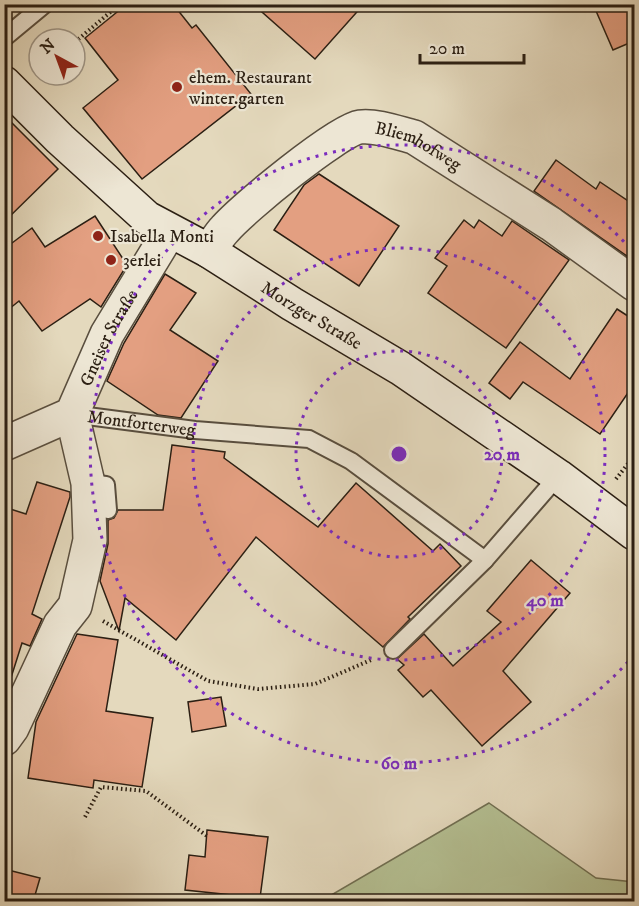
<svg xmlns="http://www.w3.org/2000/svg" width="639" height="906" viewBox="0 0 639 906" font-family="'IM FELL DW Pica',serif">
  <style>
    .green { fill: #b4bf92; stroke: #706f52; stroke-width: 1.5 }
    .building { fill: #e39f81; stroke: #2b1f13; stroke-width: 1.5 }
    .lines { fill: none; stroke-linecap: round; stroke-linejoin: round }
    .lane-casing { stroke: #594e3e; stroke-width: 20 }
    .street-casing { stroke: #594e3e; stroke-width: 36 }
    .secondary-casing { stroke: #2b1f13; stroke-width: 36 }
    .path { stroke: #2b1f13; stroke-width: 4; stroke-dasharray: 1.5 3; stroke-linecap: butt }
    .lane { stroke: #ede6d4; stroke-width: 16 }
    .street { stroke: #ede6d4; stroke-width: 33 }
    .secondary { stroke: #ede6d4; stroke-width: 33 }
    .ring { fill: none; stroke: #7b2cbf; stroke-width: 3; stroke-dasharray: 3 6 }
    .poi-dot { fill: #8f2418; stroke: #ede6d4; stroke-width: 2 }
    .labels { text-anchor: middle; stroke-width: 4.5; stroke-linejoin: round; paint-order: stroke }
    .poi-label { font-size: 18px; fill: #2b1f13; stroke: #ede6d4; text-anchor: start }
    .street-label { font-size: 18px; fill: #2b1f13; stroke: #ede6d4 }
    .centre { fill: #7b2cbf; stroke: #ede6d4; stroke-width: 3 }
    .ring-label { font-size: 18px; text-anchor: middle; font-weight: bold; fill: #7b2cbf; stroke: #ede6d4; stroke-width: 4.5; stroke-linejoin: round; paint-order: stroke }
  </style>
  <rect width="100%" height="100%" fill="#e4d9bd"/>
  <filter id="stains"><feTurbulence type="fractalNoise" baseFrequency=".00333" numOctaves="4"/><feColorMatrix values="0 0 0 0 .2 0 0 0 0 .09 0 0 0 0 .02 0 0 0 .5 -.17"/></filter>
  <radialGradient id="worn" r=".72"><stop offset=".6" stop-color="#630" stop-opacity="0"/><stop offset="1" stop-color="#630" stop-opacity=".3"/></radialGradient>
  <path class="green" d="M489,803L596,878L634,882V901H321Z"/>
  <g class="building">
    <path d="M127,4H173L192,28L196,25L251,94L142,179L83,108L118,80L85,38Z"/>
    <path d="M253,4H364L315,59Z"/>
    <path d="M593,4H634V41L613,50Z"/>
    <path d="M4,115L58,169L4,222Z"/>
    <path d="M556,160L596,189L600,182L634,205V261L534,191Z"/>
    <path d="M319,174L399,226L359,286L274,230L304,185Z"/>
    <path d="M95,216L127,265L101,307L90,299L42,331L19,301L4,313V249L32,228L45,247Z"/>
    <path d="M464,220L474,228L479,220L502,236L512,221L569,260L506,348L428,293L447,266L435,258Z"/>
    <path d="M165,274L196,293L170,330L218,361L181,418L158,415L107,381L124,343Z"/>
    <path d="M617,309L634,320V384L600,434L523,382L510,399L489,383L520,342L570,379Z"/>
    <path d="M172,445L225,452L224,458L318,527L356,483L433,551L440,544L461,566L408,617L410,619L383,647L256,537L176,640L125,598L119,631L100,581L108,544V520L114,518L118,510H163Z"/>
    <path d="M37,482L70,492V497L32,614L42,619L30,646L22,643L10,681L4,680V507L26,514Z"/>
    <path d="M531,560L570,593L503,671L531,702L482,746L431,690L423,697L398,670L404,665L397,659L424,634L453,666L501,622L487,611Z"/>
    <path d="M77,634L118,640L106,711L153,718L142,787L94,780L93,788L28,778L36,722Z"/>
    <path d="M221,697L226,726L192,732L188,702Z"/>
    <path d="M207,830L268,837L260,898L185,890L189,855L205,857Z"/>
    <path d="M4,869L40,878L33,902H4Z"/>
  </g>
  <g class="lines">
    <g class="lane-casing">
      <g id="lane">
        <path d="M4,38L45,4"/>
        <path id="s1" d="M72,414L195,430L309,439L351,461L485,560"/>
        <path d="M88,483L106,485L108,510"/>
        <path d="M393,650L485,560L558,476"/>
      </g>
    </g>
    <g class="street-casing">
      <g id="street">
        <path id="s2" d="M209,251C214,244 219,235 225,229C242,209 338,130 360,127C377,125 398,133 414,137L551,224L634,284"/>
        <path id="s3" d="M4,444L72,414L107,334L169,232"/>
        <path d="M4,739L12,728L60,625L75,606L90,540L88,483L72,414"/>
      </g>
    </g>
    <g class="secondary-casing">
      <g id="secondary">
        <path id="s4" d="M4,83L60,139L147,218L209,251L292,304L400,368L558,476L634,533"/>
      </g>
    </g>
    <g class="path">
      <path d="M75,42L120,4"/>
      <path d="M616,479L634,456"/>
      <path d="M103,621L208,681L258,689L315,684L371,660"/>
      <path d="M85,817L101,787L146,791L207,836"/>
    </g>
    <use href="#lane" class="lane"/>
    <use href="#street" class="street"/>
    <use href="#secondary" class="secondary"/>
  </g>
  <g class="ring">
    <circle cx="399" cy="454" r="103"/>
    <circle cx="399" cy="454" r="206"/>
    <path d="M634 655A309 309 0 1 1 634 253"/>
  </g>
  <g class="poi-dot">
    <circle cx="177" cy="87" r="6"/>
    <circle cx="98" cy="236" r="6"/>
    <circle cx="111" cy="260" r="6"/>
  </g>
  <g class="labels">
    <g class="poi-label">
      <text x="189" y="83">ehem. Restaurant<tspan x="189" dy="21">winter.garten</tspan></text>
      <text x="110" y="242">Isabella Monti</text>
      <text x="123" y="266">3erlei</text>
    </g>
    <g class="street-label">
      <text dy="6" stroke="none"><textPath href="#s2" startOffset="260">Bliemhofweg</textPath></text>
      <text dy="6" stroke="none"><textPath href="#s4" startOffset="388">Morzger Straße</textPath></text>
      <text dy="6" stroke="none"><textPath href="#s3" startOffset="159">Gneiser Straße</textPath></text>
      <text dy="6" stroke="none"><textPath href="#s1" startOffset="70">Montforterweg</textPath></text>
    </g>
  </g>
  <circle cx="399" cy="454" r="9" class="centre"/>
  <g class="ring-label">
    <text x="502" y="460">20 m</text>
    <text x="545" y="606">40 m</text>
    <text x="399" y="769">60 m</text>
  </g>
  <rect width="639" height="906" fill="none" stroke="#e4d9bd" stroke-width="24"/>
  <rect x="6" y="6" width="627" height="894" fill="none" stroke="#2b1f13" stroke-width="3"/>
  <rect x="12" y="12" width="615" height="882" fill="none" stroke="#2b1f13" stroke-width="1.5"/>
  <g transform="translate(57 57) rotate(319)"><circle r="28" fill="#ede6d4" stroke="#9f9687" stroke-width="1.5"/>
  <path d="M0-4.5L10 22L0 15L-10 22Z" fill="#8f2418"/>
  <text y="-9" font-size="16" font-weight="bold" text-anchor="middle" fill="#2b1f13">N</text>
  </g>
  <path d="M420 54v9h104v-9" fill="none" stroke="#2b1f13" stroke-width="3"/>
  <text x="429" y="54" font-size="18" fill="#2b1f13" stroke="#ede6d4" stroke-width="4.5" paint-order="stroke">20 m</text>
  <rect width="100%" height="100%" filter="url(#stains)"/>
  <rect width="100%" height="100%" fill="url(#worn)"/>
</svg>
